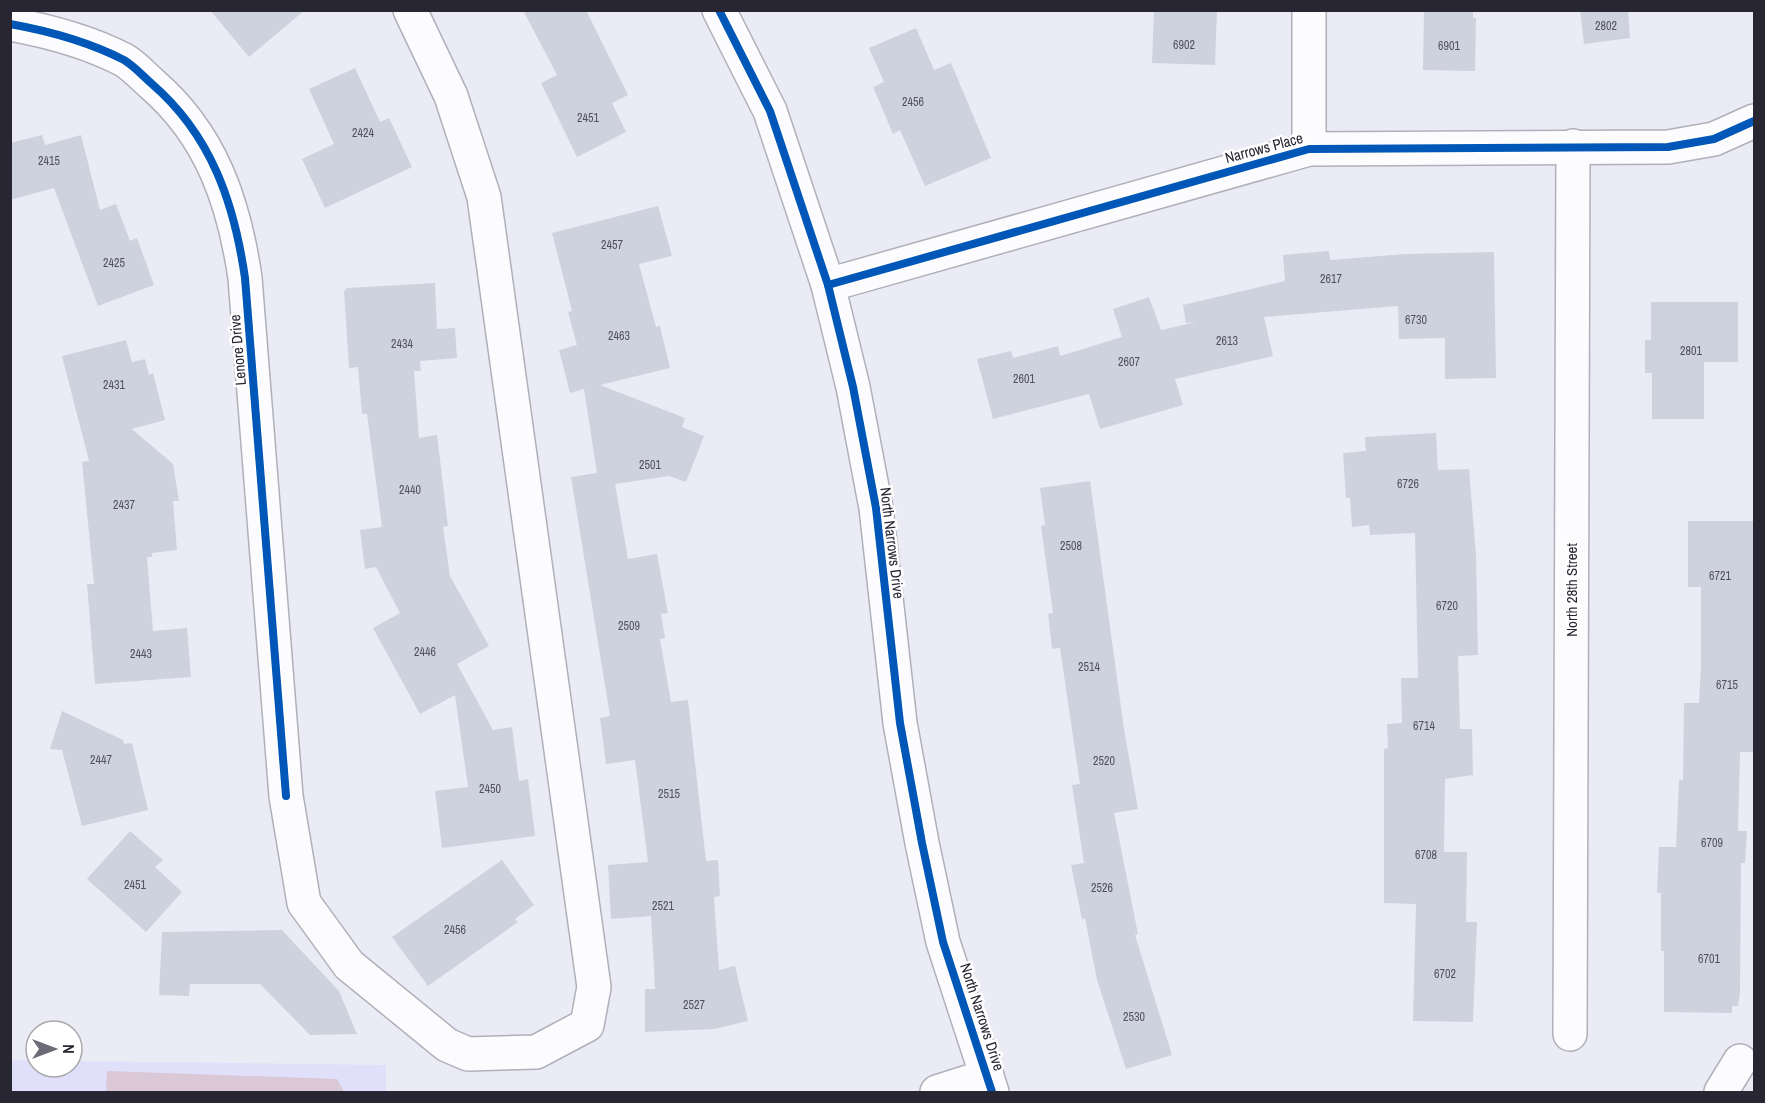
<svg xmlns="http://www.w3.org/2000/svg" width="1765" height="1103" viewBox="0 0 1765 1103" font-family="'Archivo Narrow',sans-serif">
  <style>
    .built { fill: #e1e0fa }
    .green { fill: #dac8d6 }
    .building { fill: #ced2de }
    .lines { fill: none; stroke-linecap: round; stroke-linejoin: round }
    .minor-casing { stroke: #b0b0bb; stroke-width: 36 }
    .major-casing { stroke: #b0b0bb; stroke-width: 36 }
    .minor { stroke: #fcfcfe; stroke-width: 33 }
    .major { stroke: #fcfcfe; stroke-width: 33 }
    .cycleway-casing { stroke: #fff; stroke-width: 11 }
    .cycleway { stroke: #0057b8; stroke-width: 8 }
    .labels { text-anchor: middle; stroke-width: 5; stroke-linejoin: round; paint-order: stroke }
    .number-label { font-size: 12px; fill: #52525e }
    .street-label { font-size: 15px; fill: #272632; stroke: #fff }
  </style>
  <rect width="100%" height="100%" fill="#ebebf6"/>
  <path class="built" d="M11,1060L36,1061V1067H72V1061L386,1065V1092H11Z"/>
  <path class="green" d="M107,1071L337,1079L344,1092H106Z"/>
  <g class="building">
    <path d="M210,10H305L249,57Z"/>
    <path d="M523,10H586L628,95L612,103L626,132L577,157L541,83L557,75Z"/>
    <path d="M1154,10H1217L1215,65L1152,63Z"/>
    <path d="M1424,10H1473V18H1476L1475,71L1423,70Z"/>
    <path d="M1580,10H1628L1630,38L1584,44Z"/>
    <path d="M916,28L934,70L951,63L991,158L925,186L900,130L893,134L873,87L884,82L869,48Z"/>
    <path d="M355,68L380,122L389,118L412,167L325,208L302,159L334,144L309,89Z"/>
    <path d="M42,135L45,145L81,135L100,210L116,204L130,241L137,238L154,285L98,306L54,188L10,200V143Z"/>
    <path d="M658,206L672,256L639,264L656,327L660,326L670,368L600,385L685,418L682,427L704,436L686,482L669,476L615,484L628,559L657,554L668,613L661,614L665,638L660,639L671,702L688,700L706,861L718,860L720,896L714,897L719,970L735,966L748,1021L714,1029L645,1032V989H655L651,916L611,919L608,865L648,862L635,760L606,764L600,718L610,716L571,477L597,473L584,389L570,393L559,350L577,345L568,312L572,311L552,233Z"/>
    <path d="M1329,251L1330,260L1405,254L1494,252L1496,378L1445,379V338L1399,339L1398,306L1264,317L1273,356L1175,379L1183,405L1100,429L1089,394L993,419L977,359L1011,351L1013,358L1058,346L1060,356L1122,337L1113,309L1149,297L1161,330L1196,322L1186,323L1183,305L1285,281L1283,255Z"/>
    <path d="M435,283L437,329L455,328L457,358L420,361L421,371H414L419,438L437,435L448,526L443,527L450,576L489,646L457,664L493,730L512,727L519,781L528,779L535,836L442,848L435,791L468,787L455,695L420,714L373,628L400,613L376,567L365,569L360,530L382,527L367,414H362L358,367L349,368L344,291L347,288Z"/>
    <path d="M1651,302H1738V362H1704V419H1652V373H1645V340H1651Z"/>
    <path d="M126,340L132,362L145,359L149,375L153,373L165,420L132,429L173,464L179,501H173L177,550L152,553V557H147L153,631L187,628L191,677L95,684L87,584H94L82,462L89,461L62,356Z"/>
    <path d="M1436,433L1438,470L1469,469L1476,555L1478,655L1458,656L1460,729H1472L1473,775L1445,779L1444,852H1467L1466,922H1477L1473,1022L1413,1021L1416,904L1384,903V749L1388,748L1387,724L1402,723L1401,678H1418L1415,533L1370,535L1369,525L1352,527L1350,498H1346L1343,453L1366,451L1365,437Z"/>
    <path d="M1090,481L1124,729L1138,809L1114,813L1138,934L1135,935L1172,1055L1126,1069L1097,980L1085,918L1082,919L1071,865L1084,863L1072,785L1080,784L1060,648L1052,649L1048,614L1053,613L1041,526L1045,525L1040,488Z"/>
    <path d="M1688,521H1755V752H1740L1738,831H1747L1745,863H1741L1740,992L1738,1006H1732V1013L1664,1012V951H1661V893H1657L1659,847H1676L1679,780H1683L1684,703H1699L1701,666V587H1688Z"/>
    <path d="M62,711L123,740L124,744L132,743L148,810L82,826L62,750L50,749Z"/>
    <path d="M130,831L163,860L155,867L182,892L146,932L87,879Z"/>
    <path d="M502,860L534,905L515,919L518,922L428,986L392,937Z"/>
    <path d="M282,930L339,991L357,1034L310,1035L260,984H190L189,996L159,995L162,932Z"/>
  </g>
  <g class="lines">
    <g class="minor-casing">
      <g id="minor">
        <path d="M1309,10V149"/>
        <path d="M10,24C49,31 89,42 124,60C134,66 143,76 152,84C211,135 234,202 245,278L286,796L304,903L349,965L447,1045L468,1054L536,1052L587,1025L594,987L484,197L451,96L410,10"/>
        <path d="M828,285L1309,149L1668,147L1714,139L1754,121"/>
        <path d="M1570,1034L1573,146"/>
        <path d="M937,1092L987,1076"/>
        <path d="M1721,1092L1740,1061"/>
      </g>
    </g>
    <g class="major-casing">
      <path id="major" d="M719,10L770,111L828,285L853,387L876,508L900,723L922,843L943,942L992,1092"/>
    </g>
    <use href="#minor" class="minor"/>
    <use href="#major" class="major"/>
    <g class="cycleway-casing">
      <g id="cycleway">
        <path d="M719,10L770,111L828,285L853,387L876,508L900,723L922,843L943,942L992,1092"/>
        <path d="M10,24C49,31 89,42 124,60C134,66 143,76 152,84C211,135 234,202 245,278L286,796"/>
        <path d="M828,285L1309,149L1668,147L1714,139L1754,121"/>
      </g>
    </g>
    <use href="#cycleway" class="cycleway"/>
  </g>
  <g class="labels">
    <g class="number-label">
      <text x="1606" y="30">2802</text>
      <text x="1184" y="49">6902</text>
      <text x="1449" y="50">6901</text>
      <text x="913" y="106">2456</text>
      <text x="588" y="122">2451</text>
      <text x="363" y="137">2424</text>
      <text x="49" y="165">2415</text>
      <text x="612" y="249">2457</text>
      <text x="114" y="267">2425</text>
      <text x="1331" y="283">2617</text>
      <text x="1416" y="324">6730</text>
      <text x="619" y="340">2463</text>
      <text x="1227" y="345">2613</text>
      <text x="402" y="348">2434</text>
      <text x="1691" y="355">2801</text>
      <text x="1129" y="366">2607</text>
      <text x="1024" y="383">2601</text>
      <text x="114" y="389">2431</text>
      <text x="650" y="469">2501</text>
      <text x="1408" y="488">6726</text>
      <text x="410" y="494">2440</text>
      <text x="124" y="509">2437</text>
      <text x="1071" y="550">2508</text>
      <text x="1720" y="580">6721</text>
      <text x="1447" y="610">6720</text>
      <text x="629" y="630">2509</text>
      <text x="425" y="656">2446</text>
      <text x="141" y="658">2443</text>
      <text x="1089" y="671">2514</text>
      <text x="1727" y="689">6715</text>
      <text x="1424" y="730">6714</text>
      <text x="101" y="764">2447</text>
      <text x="1104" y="765">2520</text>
      <text x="490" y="793">2450</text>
      <text x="669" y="798">2515</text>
      <text x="1712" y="847">6709</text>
      <text x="1426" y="859">6708</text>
      <text x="135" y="889">2451</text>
      <text x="1102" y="892">2526</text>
      <text x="663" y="910">2521</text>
      <text x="455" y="934">2456</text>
      <text x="1709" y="963">6701</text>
      <text x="1445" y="978">6702</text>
      <text x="694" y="1009">2527</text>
      <text x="1134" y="1021">2530</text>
    </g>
    <g class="street-label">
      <text transform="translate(1264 148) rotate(-15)" y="5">Narrows Place</text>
      <text transform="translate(238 350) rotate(-95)" y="5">Lenore Drive</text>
      <text transform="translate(892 543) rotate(83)" y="5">North Narrows Drive</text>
      <text transform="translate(1572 590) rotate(-90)" y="5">North 28th Street</text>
      <text transform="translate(982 1017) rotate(72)" y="5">North Narrows Drive</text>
    </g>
  </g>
  <rect width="1765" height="1103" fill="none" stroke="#272632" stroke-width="24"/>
  <g transform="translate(54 1049) rotate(90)"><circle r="28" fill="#ffffff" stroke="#a9a8ad" stroke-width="1.5"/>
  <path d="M0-4.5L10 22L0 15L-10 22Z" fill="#6c6b77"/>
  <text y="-9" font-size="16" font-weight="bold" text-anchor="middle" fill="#272632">N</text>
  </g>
</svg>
